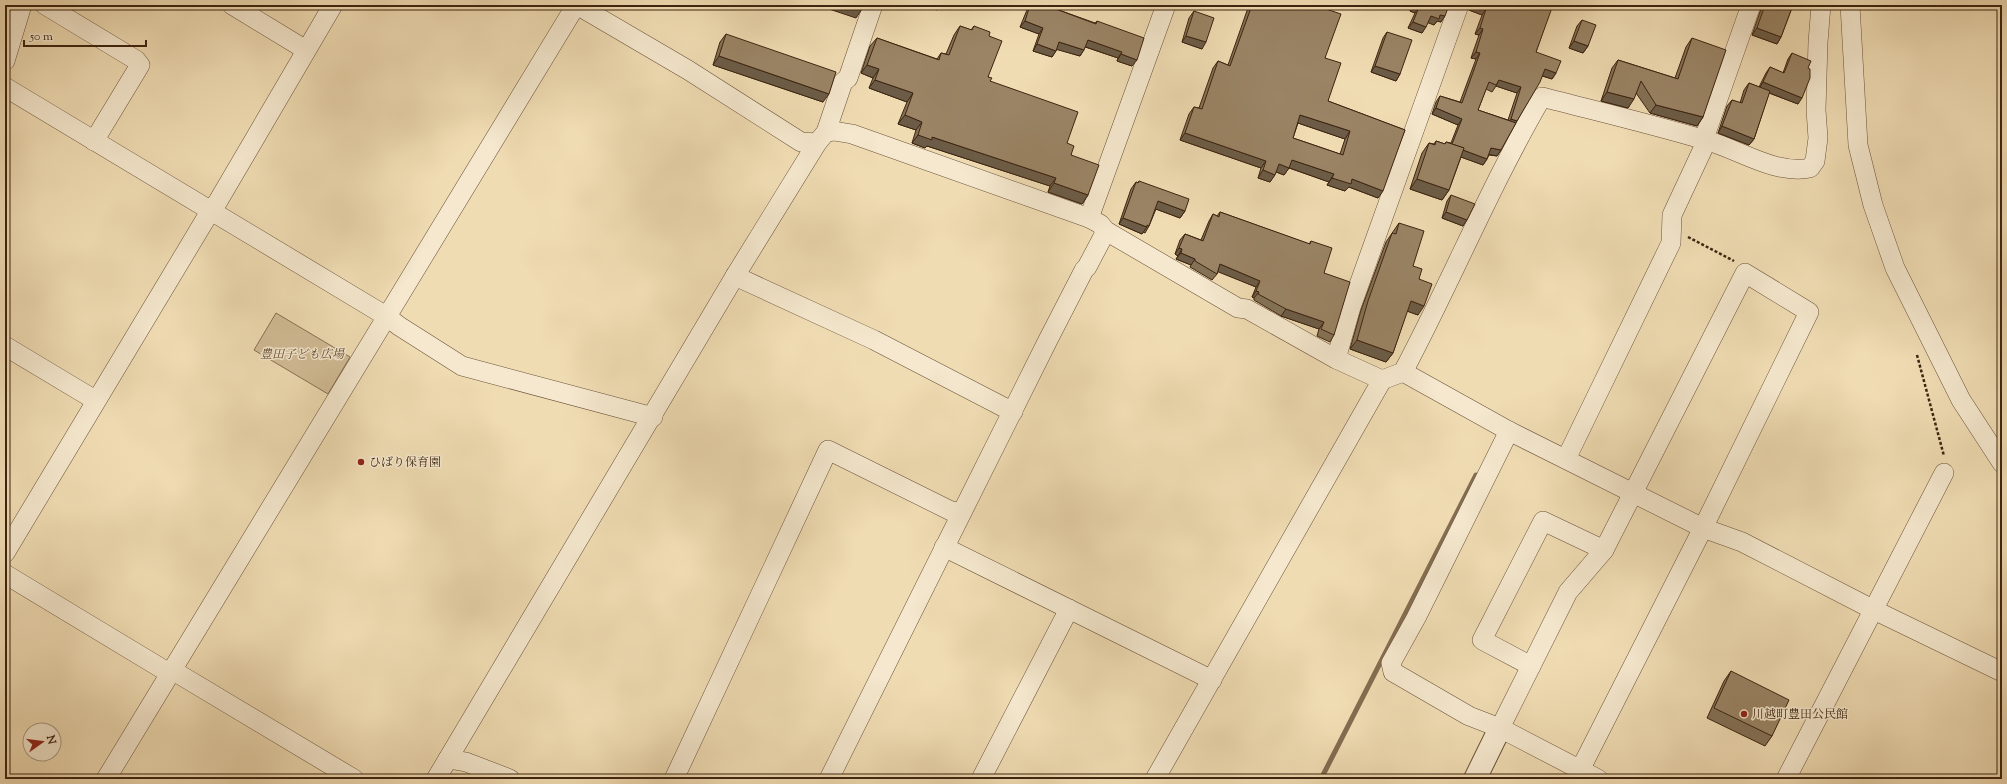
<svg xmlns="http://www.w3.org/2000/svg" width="2007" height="784" viewBox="0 0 2007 784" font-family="'Sorts Mill Goudy','Noto Serif JP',serif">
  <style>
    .park { fill: #d2bd97; stroke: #887054 }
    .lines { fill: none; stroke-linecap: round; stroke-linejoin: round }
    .stream { stroke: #846d51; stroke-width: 5 }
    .minor-casing { stroke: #6a5239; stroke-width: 20 }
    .tertiary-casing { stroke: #6a5239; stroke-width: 24 }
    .path { stroke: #3d2410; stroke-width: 2.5; stroke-dasharray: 3 2; stroke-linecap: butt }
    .minor { stroke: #f5e8ce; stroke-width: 19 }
    .tertiary { stroke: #f5e8ce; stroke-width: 22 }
    .wall { fill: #847257; stroke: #3d2410; fill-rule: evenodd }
    .shaded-wall { fill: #6c5c47; stroke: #3d2410 }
    .building { fill: #9a8465; stroke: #3d2410; fill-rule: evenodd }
    .poi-dot { fill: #8f2418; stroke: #f5e8ce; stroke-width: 1.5 }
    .labels { text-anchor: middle; stroke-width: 3; stroke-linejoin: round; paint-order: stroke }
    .park-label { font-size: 12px; font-style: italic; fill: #624a32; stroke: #f5e8ce }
    .poi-label { font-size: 12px; fill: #3d2410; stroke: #f5e8ce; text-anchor: start }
  </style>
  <rect width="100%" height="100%" fill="#f0dcb3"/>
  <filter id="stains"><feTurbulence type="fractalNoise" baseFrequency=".005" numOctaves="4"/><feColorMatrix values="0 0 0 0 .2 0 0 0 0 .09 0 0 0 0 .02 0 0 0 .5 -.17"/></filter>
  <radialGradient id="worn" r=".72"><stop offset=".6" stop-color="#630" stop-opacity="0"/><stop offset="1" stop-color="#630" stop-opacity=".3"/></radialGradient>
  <path class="park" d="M276,313L350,357L328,394L254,350Z"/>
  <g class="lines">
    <path class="stream" d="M1321,779L1476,475"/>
    <g class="minor-casing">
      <g id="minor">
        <path d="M45,5L136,60L140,65L94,141"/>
        <path d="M232,5L306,50"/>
        <path d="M577,5L688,70L801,142L817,143"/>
        <path d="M1850,5L1858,145L1873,205L1895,268L1961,400L2002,463"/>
        <path d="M5,61L22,5"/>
        <path d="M5,87L386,316L399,326L462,366L653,417"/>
        <path d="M826,132L834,131L852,134L1089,218L1100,224L1106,231L1238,308L1247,309L1336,359L1382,380"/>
        <path d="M1089,218L1166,5"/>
        <path d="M735,276L874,340L1013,412"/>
        <path d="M5,346L95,400"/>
        <path d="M1336,359L1351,307L1459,5"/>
        <path d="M1403,372L1509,431L1703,528L1742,542L1874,610L2002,672"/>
        <path d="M1509,431L1416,618L1391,663L1393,672L1469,716L1500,728L1598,779"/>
        <path d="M1566,459L1671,243L1672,215L1707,140L1706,133L1751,5"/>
        <path d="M944,547L1212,680"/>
        <path d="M5,553L211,210L217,203L333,5"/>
        <path d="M5,574L169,673"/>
        <path d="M1531,666L1482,640L1543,521L1604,550"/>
        <path d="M172,670L354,779"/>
        <path d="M1500,728L1568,592L1604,550L1745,273L1809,312L1703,528L1580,770"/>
        <path d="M448,759L466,762L510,779"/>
        <path d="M106,779L576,5"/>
        <path d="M436,779L735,276L817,143L826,132L843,82L848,78L873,5"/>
        <path d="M674,779L828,450L951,511L962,512"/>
        <path d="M829,779L1048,340L1084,270L1087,267L1106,231"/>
        <path d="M981,779L1069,609"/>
        <path d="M1155,779L1382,380L1403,372C1451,282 1490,186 1542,97C1596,111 1651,124 1705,140C1739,149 1774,175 1810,168L1815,161L1818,138L1816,110L1818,42L1821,5"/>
        <path d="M1786,779L1944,473"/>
      </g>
    </g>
    <g class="tertiary-casing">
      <path id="tertiary" d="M1475,779L1500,728"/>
    </g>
    <g class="path">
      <path d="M1688,237L1734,261"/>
      <path d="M1917,355L1944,456"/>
    </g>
    <use href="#minor" class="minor"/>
    <use href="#tertiary" class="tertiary"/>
  </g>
  <g class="wall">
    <path d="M1029,5H1045L1095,23L1097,21L1132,66L1117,61L1118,58L1085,47L1080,56L1057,49L1052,57L1033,51L1039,34L1020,27Z"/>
    <path d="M1249,5H1314L1325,58L1328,101L1405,130L1378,198L1349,187L1345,191L1327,185L1329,182L1289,168L1284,175L1276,172L1270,182L1258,178L1261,168L1180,140L1189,114L1194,107L1199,108L1213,68L1218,61L1228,65ZM1298,123L1345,139L1340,154L1293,138Z"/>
    <path d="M1412,5H1449L1441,22L1437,21L1434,25L1428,22L1422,33L1408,28L1415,13L1410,11Z"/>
    <path d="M1470,5H1552L1536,52L1556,73L1552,79L1542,76L1515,123L1501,150L1497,156L1489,155L1487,159L1483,165L1461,157L1449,190L1442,200L1410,189L1422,153L1429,143L1434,144L1436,141L1445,144L1446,142L1451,143L1458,125L1432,114L1436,102L1440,96L1460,102L1476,59L1471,58L1479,35L1475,34L1482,15L1469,10ZM1496,86L1517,93L1508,120L1478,110L1486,89L1492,92Z"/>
    <path d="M1762,5H1793L1781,37L1777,44L1752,35L1761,9Z"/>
    <path d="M1194,11L1202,49L1182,42L1189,18Z"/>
    <path d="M1582,20L1588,46L1583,53L1569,48L1577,26Z"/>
    <path d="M960,26L971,30L974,26L989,36L988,77L990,81L1067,143L1071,155L1088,195L1082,204L1048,192L1050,186L927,146L925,148L912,143L916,130L898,124L907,102L869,88L873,78L861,73L870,46L877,38L937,59L941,53L946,54L954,35Z"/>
    <path d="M1387,32L1400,74L1396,81L1371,72L1383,38Z"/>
    <path d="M726,34L823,102L713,65L720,42Z"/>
    <path d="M1692,38L1703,117L1697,126L1650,113L1636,93L1628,108L1601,101L1612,68L1618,60L1675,78L1686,47Z"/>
    <path d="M1792,53L1798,104L1769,93L1754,139L1749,145L1718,133L1727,106L1732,100L1740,103L1744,90L1749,83L1759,87L1766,73L1770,67L1783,73L1788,59Z"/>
    <path d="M1139,181L1185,211L1180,218L1156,209L1149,226L1145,233L1143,232L1142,234L1119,224L1131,189L1136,182L1138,183Z"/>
    <path d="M1451,195L1463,226L1442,218L1447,201Z"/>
    <path d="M1220,212L1309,244L1311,241L1324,273L1334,335L1330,342L1317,336L1319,329L1281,316L1254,300V298L1252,297L1256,287L1218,271L1217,274L1212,280L1190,267L1191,265L1176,259L1178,256L1175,254L1180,240L1185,234L1201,240L1209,221L1213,214L1217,216Z"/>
    <path d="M1399,223L1413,266L1419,279L1418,315L1407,311L1393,353L1386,362L1350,349L1361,310L1386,242Z"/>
    <path d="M1731,671L1772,736L1765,746L1707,718L1724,681Z"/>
  </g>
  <g class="shaded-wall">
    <path d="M817,5H851L862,9L856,18Z"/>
    <path d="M923,5H940L937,10Z"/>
    <path d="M1414,5L1419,7L1415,13L1410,11Z"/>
    <path d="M1473,5H1475L1486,9L1482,15L1469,10Z"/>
    <path d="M1591,5H1602L1600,8Z"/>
    <path d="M1795,5H1803L1801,7Z"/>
    <path d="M1440,15L1445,16L1441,22L1437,21L1434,25L1426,22L1431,16Z"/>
    <path d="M1025,21L1043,28L1039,34L1020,27Z"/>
    <path d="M1413,22L1426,27L1422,33L1408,28Z"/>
    <path d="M1480,28L1483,29L1479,35L1475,34Z"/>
    <path d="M1757,28L1781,37L1777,44L1752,35Z"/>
    <path d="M1186,36L1206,42L1202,49L1182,42Z"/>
    <path d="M1088,40L1122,52L1118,58L1083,46Z"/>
    <path d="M1574,41L1588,46L1583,53L1569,48Z"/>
    <path d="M1059,42L1084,50L1080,56L1055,49Z"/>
    <path d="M1037,44L1056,51L1052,57L1033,51Z"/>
    <path d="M1476,52L1480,53L1476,59L1471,58Z"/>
    <path d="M1121,54L1137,60L1132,66L1117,61Z"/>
    <path d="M719,56L829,94L823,102L713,65Z"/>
    <path d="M867,65L879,69L873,78L861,73Z"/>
    <path d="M1375,66L1400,74L1396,81L1371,72Z"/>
    <path d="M1545,69L1556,73L1552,79L1540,75Z"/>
    <path d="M875,80L913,93L907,102L869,88Z"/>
    <path d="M1499,80L1521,87L1517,93L1496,86Z"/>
    <path d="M1763,82L1802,98L1798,104L1759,89Z"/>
    <path d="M1607,92L1634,99L1628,108L1601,101Z"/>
    <path d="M1656,105L1703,117L1697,126L1650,113Z"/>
    <path d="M1436,108L1462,119L1458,125L1432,114Z"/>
    <path d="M905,115L922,122L916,130L898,124Z"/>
    <path d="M1300,115L1350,131L1345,139L1295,122Z"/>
    <path d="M1511,119L1517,121L1513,127L1507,125Z"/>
    <path d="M1722,126L1754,139L1749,145L1718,133Z"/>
    <path d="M1185,133L1266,161L1261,168L1180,140Z"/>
    <path d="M918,135L932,137L1056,178L1050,186L927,146L925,148L912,143Z"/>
    <path d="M1452,146L1487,159L1483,165L1447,152Z"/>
    <path d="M1491,148L1501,150L1497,156L1487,154Z"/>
    <path d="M1292,160L1334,174L1329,182L1287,167Z"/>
    <path d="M1279,164L1289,168L1284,175L1274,171Z"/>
    <path d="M1263,170L1275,175L1270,182L1258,178Z"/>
    <path d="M1332,178L1352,179L1383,191L1378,198L1349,187L1345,191L1327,185Z"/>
    <path d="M1417,179L1449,190L1442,200L1410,189Z"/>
    <path d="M1054,183L1088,195L1082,204L1048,192Z"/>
    <path d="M1158,201L1185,211L1180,218L1153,208Z"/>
    <path d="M1446,212L1467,220L1463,226L1442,218Z"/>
    <path d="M1123,218L1147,227L1142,234L1119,224Z"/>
    <path d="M1179,248L1182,249L1178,256L1175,254Z"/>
    <path d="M1181,253L1195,259L1191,265L1176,259Z"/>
    <path d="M1220,264L1260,281L1256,287L1216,271Z"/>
    <path d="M1256,291L1259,292L1254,298L1252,297Z"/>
    <path d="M1411,301L1424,306L1418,315L1404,310Z"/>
    <path d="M1286,309L1324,322L1319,329L1281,316Z"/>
    <path d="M1357,340L1393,353L1386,362L1350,349Z"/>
  </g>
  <g class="building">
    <path d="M851,5H864L862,9Z"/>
    <path d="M1030,5H1045L1096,24L1097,21L1144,38L1137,60L1121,54L1122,52L1088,40L1084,50L1059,42L1056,51L1037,44L1043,28L1025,21Z"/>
    <path d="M1252,5H1314L1341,14L1325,58L1341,63L1328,101L1405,130L1383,191L1352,179L1351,184L1332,178L1334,174L1292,160L1289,168L1279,164L1275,175L1263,170L1266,161L1185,133L1194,107L1202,109L1218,61L1230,66ZM1300,115L1350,131L1343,155L1293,138Z"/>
    <path d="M1414,5H1449L1445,16L1440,15L1439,19L1431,16L1426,27L1413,22L1419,7Z"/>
    <path d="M1475,5H1553L1536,52L1561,61L1556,73L1545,69L1540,82L1517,121L1511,119L1521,87L1499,80L1496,85L1489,82L1478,110L1516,123L1501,150L1491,148L1487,159L1463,150L1464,148L1452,144L1462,119L1436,108L1440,96L1462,103L1480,53L1476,52L1483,29L1480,28L1486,9Z"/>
    <path d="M1765,5H1793L1781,37L1757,28Z"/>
    <path d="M1194,11L1214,18L1206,42L1186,36Z"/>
    <path d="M1582,20L1596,25L1588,46L1574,41Z"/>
    <path d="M960,26L972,30L974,26L990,32L989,36L1002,41L988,77L992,78L990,81L1078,112L1067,143L1074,146L1071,155L1099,165L1088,195L1054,183L1056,178L932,137V140L918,135L922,122L905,115L913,93L875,80L879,69L867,65L877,38L939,60L941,53L949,55Z"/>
    <path d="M1387,32L1412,40L1400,74L1375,66Z"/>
    <path d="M726,34L836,72L829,94L719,56Z"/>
    <path d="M1692,38L1726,50L1703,117L1656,105L1641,81L1634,99L1607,92L1618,60L1678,79Z"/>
    <path d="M1792,53L1811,61L1808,68L1810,69V78L1802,98L1763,82L1770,67L1784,73Z"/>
    <path d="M1749,83L1770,91L1754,139L1722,126L1732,100L1742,103Z"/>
    <path d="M1436,141L1445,144L1446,142L1464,148L1449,190L1417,179L1429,143L1435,145Z"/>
    <path d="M1139,181L1189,199L1185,211L1158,201L1149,226L1147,225V227L1123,218L1136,182L1138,183Z"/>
    <path d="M1451,195L1475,204L1467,220L1446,212Z"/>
    <path d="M1220,212L1310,244L1311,241L1332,248L1324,273L1350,282L1334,335L1321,329L1324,322L1286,309L1258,294L1259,292L1256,291L1260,281L1220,264L1217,274L1195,261V259L1181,253L1182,249L1179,248L1185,234L1203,241L1213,214L1219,217Z"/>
    <path d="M1399,223L1424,231L1413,266L1422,269L1419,279L1432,284L1424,306L1411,301L1393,353L1357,340L1368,301L1392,233L1396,234Z"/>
    <path d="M1731,671L1789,700L1772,736L1714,708Z"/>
  </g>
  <g class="poi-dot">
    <circle cx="361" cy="462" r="4"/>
    <circle cx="1744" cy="714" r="4"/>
  </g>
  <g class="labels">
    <g class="park-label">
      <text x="302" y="358">豊田子ども広場</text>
    </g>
    <g class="poi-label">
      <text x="369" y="466">ひばり保育園</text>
      <text x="1752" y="718">川越町豊田公民館</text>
    </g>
  </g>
  <rect width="2007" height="784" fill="none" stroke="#f0dcb3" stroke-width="20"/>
  <rect x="6" y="6" width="1995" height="772" fill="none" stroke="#3d2410" stroke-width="2"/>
  <rect x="10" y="10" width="1987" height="764" fill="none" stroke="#3d2410"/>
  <g transform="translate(42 742) rotate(76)"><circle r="19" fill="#f5e8ce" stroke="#ab9a82"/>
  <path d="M0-3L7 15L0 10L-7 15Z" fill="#8f2418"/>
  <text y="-6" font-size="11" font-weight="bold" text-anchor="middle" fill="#3d2410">N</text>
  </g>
  <path d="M24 40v6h122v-6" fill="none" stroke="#3d2410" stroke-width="2"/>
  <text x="30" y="40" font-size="12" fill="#3d2410" stroke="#f5e8ce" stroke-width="3" paint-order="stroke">50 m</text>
  <rect width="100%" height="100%" filter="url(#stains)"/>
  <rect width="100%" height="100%" fill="url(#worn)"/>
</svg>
